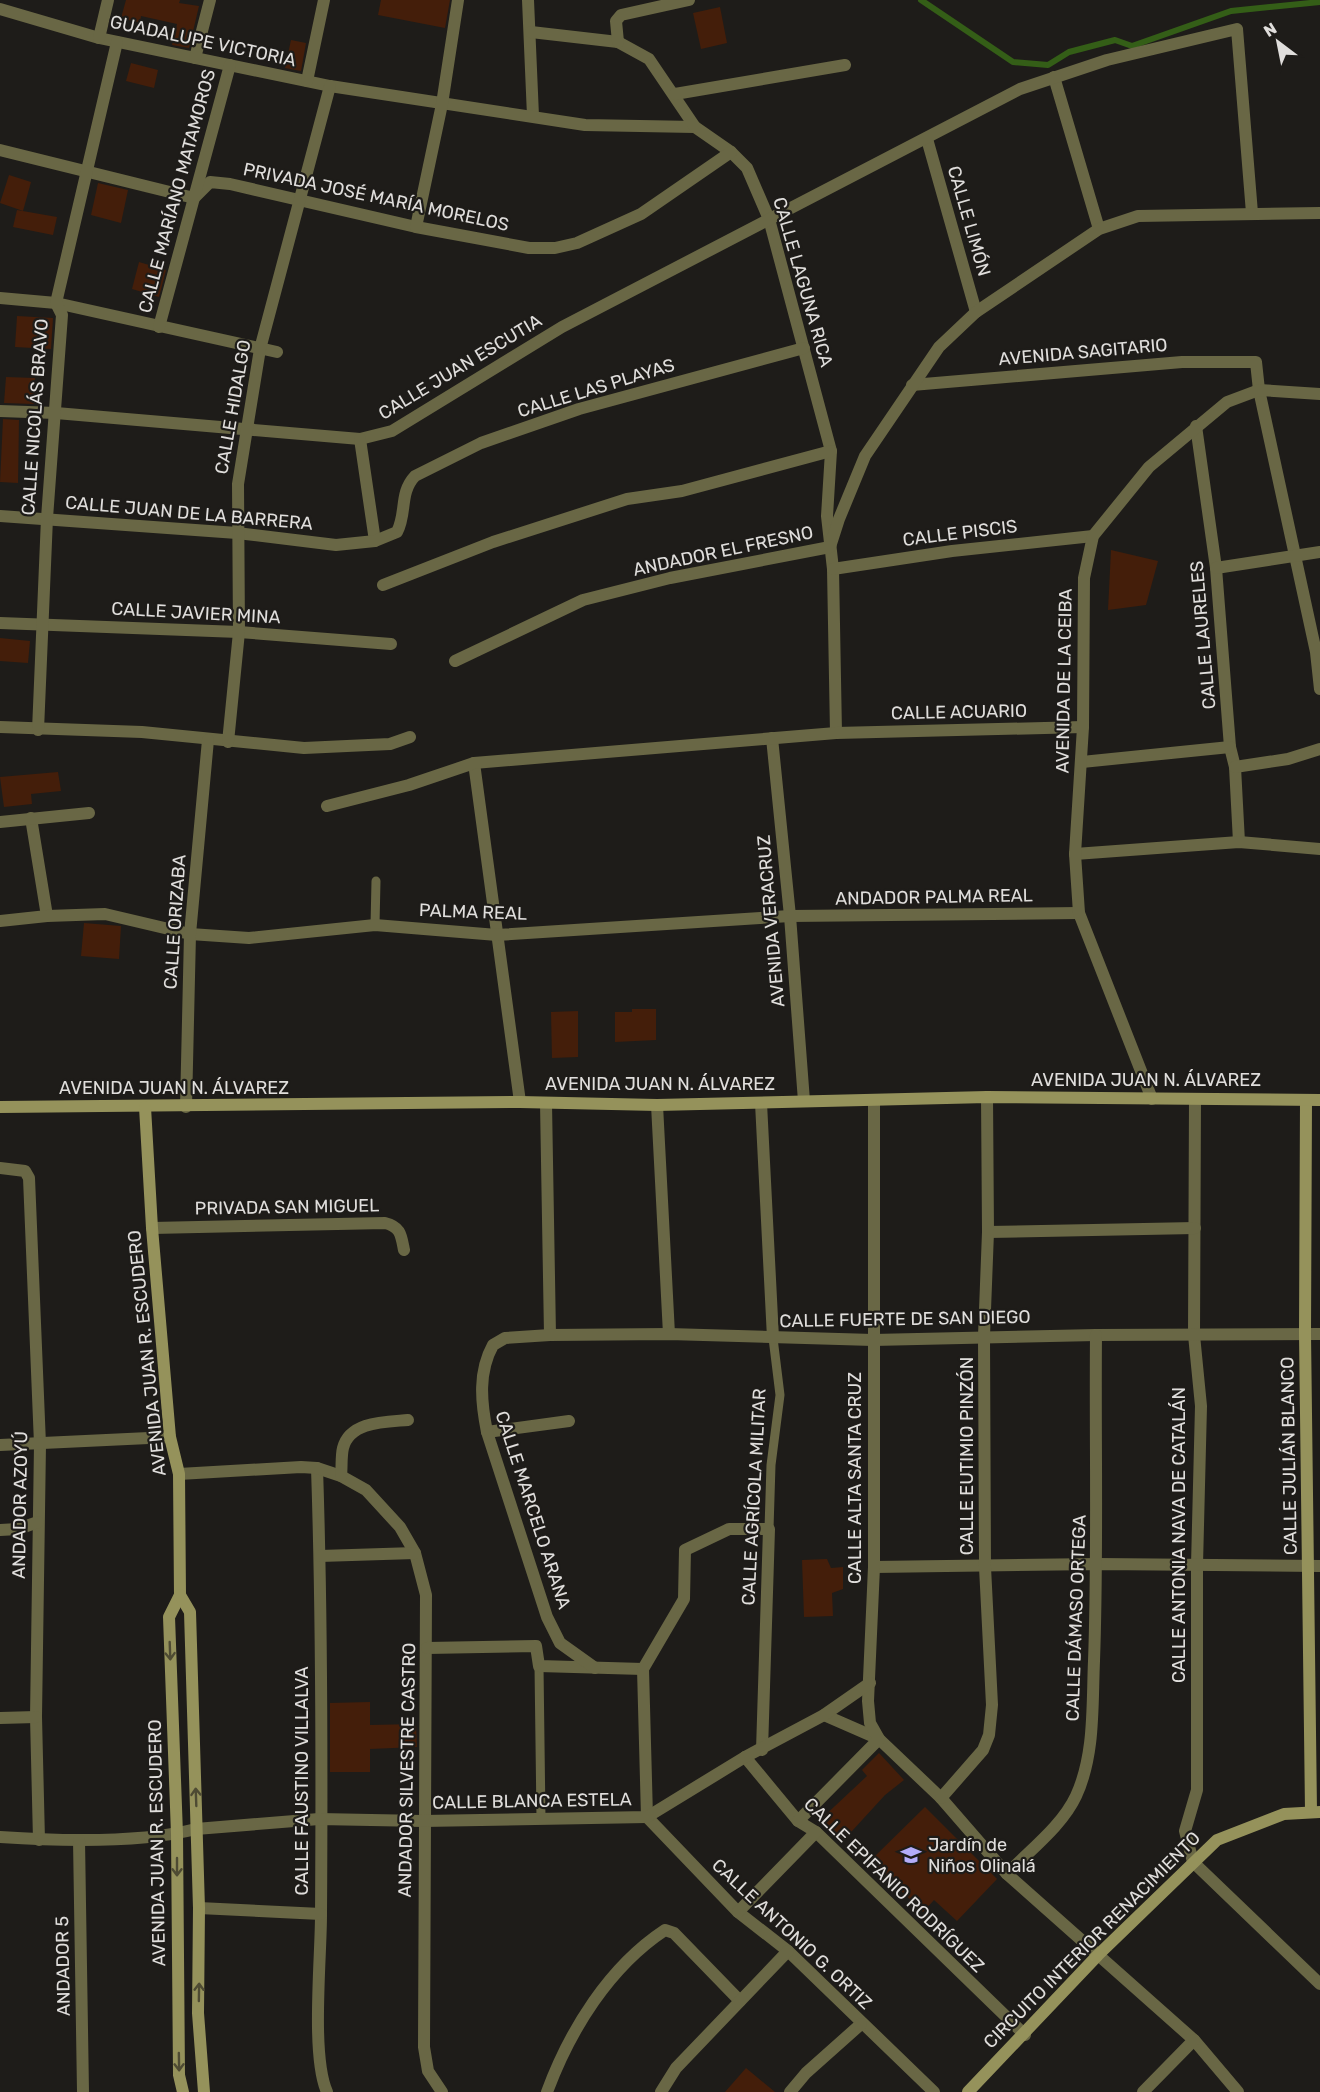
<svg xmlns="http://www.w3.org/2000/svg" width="1320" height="2092" viewBox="0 0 1320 2092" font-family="Rubik,sans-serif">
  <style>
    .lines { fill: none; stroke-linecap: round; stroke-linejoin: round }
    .stream { stroke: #345e17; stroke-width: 6 }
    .building { fill: #441e0a }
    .lane { stroke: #696745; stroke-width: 9 }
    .street { stroke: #696745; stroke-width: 12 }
    .secondary { stroke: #95925b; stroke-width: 12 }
    .oneway { stroke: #4e4b33 }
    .labels { text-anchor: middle; stroke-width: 4.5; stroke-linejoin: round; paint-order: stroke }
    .street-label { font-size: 18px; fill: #e0dedc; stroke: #1e1c19 }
    .poi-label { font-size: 18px; fill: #e0dedc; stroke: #1e1c19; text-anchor: start }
  </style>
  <rect width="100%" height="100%" fill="#1e1c19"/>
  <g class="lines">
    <path class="stream" d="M921,0L1013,62L1048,65L1069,52L1115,40L1132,46L1231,11L1320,2"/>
  </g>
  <g class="building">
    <path d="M126,0H180L179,3L199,6L189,48L172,45L177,24L141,16L140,23L121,18Z"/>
    <path d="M381,0H450L445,28L378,15Z"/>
    <path d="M720,7L727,43L701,49L693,13Z"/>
    <path d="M291,40L306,43L301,71L285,68Z"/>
    <path d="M131,63L158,70L154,88L126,81Z"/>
    <path d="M9,175L31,182L23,211L0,203Z"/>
    <path d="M98,183L128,190L121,223L91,215Z"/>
    <path d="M17,210L57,217L53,235L13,227Z"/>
    <path d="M139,262L166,270L159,297L132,289Z"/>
    <path d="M17,316L53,318L51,349L15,347Z"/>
    <path d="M6,377L35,378L34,404L4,403Z"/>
    <path d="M3,419L19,420L18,483L0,482Z"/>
    <path d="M1111,550L1158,561L1146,605L1108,610Z"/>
    <path d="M0,638L30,641L28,663L0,661Z"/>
    <path d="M58,772L61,791L31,794L32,804L4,807L0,777Z"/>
    <path d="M84,923L121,926L119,959L81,956Z"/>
    <path d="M632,1009H656V1040L615,1042V1012H632Z"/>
    <path d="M578,1011V1057L552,1058L551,1012Z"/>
    <path d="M827,1559L831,1568L843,1567V1589L832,1593L833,1616L804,1617L802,1560Z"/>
    <path d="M370,1702V1725L416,1724L417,1747L370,1749V1772H330V1703Z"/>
    <path d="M879,1753L904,1780L885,1795L841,1843L819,1821L867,1776L862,1770Z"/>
    <path d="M925,1807L997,1879L957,1921L934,1900L923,1912L870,1861Z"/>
    <path d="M746,2068L775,2092H725Z"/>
  </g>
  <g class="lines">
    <g class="lane">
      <path d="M375,925L376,881"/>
      <path d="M769,1529L771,1465L780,1395L773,1338"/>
      <path d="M539,1666L541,1819"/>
    </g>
    <g class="street">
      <path d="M528,0L533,116"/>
      <path d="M0,9L99,38L330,86L585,125L695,127L731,152L747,168L769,219L831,451L827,516L833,569L836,733"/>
      <path d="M531,32L618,42L649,59L695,127"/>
      <path d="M99,38L108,0"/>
      <path d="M618,42L616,21L621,15L689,0"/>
      <path d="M195,58L210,0"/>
      <path d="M1054,77L1099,229"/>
      <path d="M307,81L324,0"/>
      <path d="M675,94L845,65"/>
      <path d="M927,139L976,312"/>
      <path d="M0,150L194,198L210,182L230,184L416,227L529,248H555L577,243L641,214L731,152"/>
      <path d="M416,227L442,104L458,0"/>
      <path d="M0,298L56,303L277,352"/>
      <path d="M159,327L230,65"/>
      <path d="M912,385L1182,362H1256L1259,390L1316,652L1320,689"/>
      <path d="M0,411L56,413L360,439L392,431L562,327L1020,89L1107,60L1237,29L1252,213"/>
      <path d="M1196,426L1216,568L1230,747L1235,767L1239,842"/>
      <path d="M360,439L375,541"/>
      <path d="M0,516L237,533L336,545L375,541L397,532C407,513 399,493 415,476L481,443L579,409L804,348"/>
      <path d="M1216,568L1320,552"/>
      <path d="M833,569L952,551L1093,536"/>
      <path d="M383,585L493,542L627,499L682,491L831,451"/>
      <path d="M0,623L239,632L391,644"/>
      <path d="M455,661L583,600L670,578L830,547L839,519L865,456L939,347L976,312L1099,229L1138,216L1320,213"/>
      <path d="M0,727L142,732L304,748L390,744L410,737"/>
      <path d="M38,730L47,518L62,315L56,303L117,42"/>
      <path d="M772,738L790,916L804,1101"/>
      <path d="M228,742L239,632L238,484L260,349L330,86"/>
      <path d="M1082,762L1230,747"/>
      <path d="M474,763L520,1102"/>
      <path d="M1235,767L1288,759L1320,749"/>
      <path d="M327,806L409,785L474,763L836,733L1083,727"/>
      <path d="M31,818L47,916"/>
      <path d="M0,822L89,813"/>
      <path d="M1075,854L1239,842L1320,849"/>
      <path d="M0,921L47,916L105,914L190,934L249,938L375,925L497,935L790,916L1079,913"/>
      <path d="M1152,1099L1079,913L1075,854L1083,727L1084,578L1093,536L1149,467L1227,402L1259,390L1320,394"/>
      <path d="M1195,1099L1194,1335L1201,1406L1197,1565V1790L1185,1831L1193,1862L1320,1984"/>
      <path d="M546,1103L550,1335"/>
      <path d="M761,1103L773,1338"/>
      <path d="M657,1105L669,1334"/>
      <path d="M186,1107L190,934L208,740"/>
      <path d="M0,1168L25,1171L29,1178L40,1444L36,1717L39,1840"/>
      <path d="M152,1228L385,1223C401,1227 401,1235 404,1250"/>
      <path d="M988,1232L1195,1228"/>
      <path d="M487,1432L569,1421"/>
      <path d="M0,1445L170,1437"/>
      <path d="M317,1468C322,1617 322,1766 321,1915C321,1959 311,2056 327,2092"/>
      <path d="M179,1474L301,1467L317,1468L341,1476L366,1490L400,1527L415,1553L426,1595L424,2047L428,2071L442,2092"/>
      <path d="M341,1476C342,1467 341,1456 343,1448C350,1421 386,1422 408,1420"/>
      <path d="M0,1530L18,1529L38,1522"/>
      <path d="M320,1556L415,1553"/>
      <path d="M874,1567L1098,1564L1320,1566"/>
      <path d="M427,1648L536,1646L539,1666L643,1669"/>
      <path d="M595,1668L560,1643L547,1617L487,1432C481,1402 478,1372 493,1345L505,1338L550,1335L669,1334L873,1340L1096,1335L1320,1334"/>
      <path d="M824,1715L879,1739L941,1798L1007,1874L1194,2040L1238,2092"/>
      <path d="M0,1718L36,1717"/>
      <path d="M762,1750L769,1529H729L685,1550L684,1599L643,1669L647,1817L738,1912L788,1951L934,2092"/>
      <path d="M745,1757L798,1821L816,1832L1025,2035"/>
      <path d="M941,1798L983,1750L989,1735L992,1705L985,1567L984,1336L988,1232L987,1097"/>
      <path d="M798,1821L879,1739L870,1723L868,1701L874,1567V1100"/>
      <path d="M0,1837C58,1841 141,1843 196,1829L319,1819L423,1821L647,1817L745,1757L824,1715L870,1683"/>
      <path d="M79,1840L83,2092"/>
      <path d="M1007,1874C1030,1850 1062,1826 1076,1796C1095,1755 1092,1706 1094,1661C1098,1552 1095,1444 1096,1335"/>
      <path d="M199,1908L321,1914"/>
      <path d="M738,1912L816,1832"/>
      <path d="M547,2092C570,2030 609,1967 665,1930L674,1933L740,2001"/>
      <path d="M661,2092L676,2068L788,1951"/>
      <path d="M790,2092L806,2073L861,2024"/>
      <path d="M1143,2092L1194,2040"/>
    </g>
    <g class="secondary">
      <path d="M1306,1100L1305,1334L1311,1811"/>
      <path d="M0,1107L520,1102L657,1105L987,1097L1320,1100"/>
      <path d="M145,1107L152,1228L170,1437L179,1474L180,1595L169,1617L177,1834L179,2075L183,2092"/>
      <path d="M180,1595L190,1612L199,1908L198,2013L204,2092"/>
      <path d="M968,2092L1098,1955L1217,1840L1284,1814L1320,1812"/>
    </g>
  </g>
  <defs><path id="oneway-shaft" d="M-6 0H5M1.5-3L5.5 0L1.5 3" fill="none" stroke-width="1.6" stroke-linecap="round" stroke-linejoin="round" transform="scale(1.5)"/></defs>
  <g class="oneway">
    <use href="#oneway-shaft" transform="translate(170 1651) rotate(88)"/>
    <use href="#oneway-shaft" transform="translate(196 1797) rotate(-92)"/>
    <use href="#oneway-shaft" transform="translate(177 1867) rotate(90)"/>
    <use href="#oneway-shaft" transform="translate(199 1992) rotate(-89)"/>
    <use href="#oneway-shaft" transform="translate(179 2062) rotate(89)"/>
  </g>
  <defs>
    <g id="school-bare" transform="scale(1.62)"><path d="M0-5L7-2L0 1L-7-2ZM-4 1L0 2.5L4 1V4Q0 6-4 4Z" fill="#b3adf9" stroke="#1e1c19" stroke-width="2.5" paint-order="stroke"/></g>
  </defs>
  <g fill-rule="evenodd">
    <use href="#school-bare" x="911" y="1855"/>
  </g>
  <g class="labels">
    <g class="street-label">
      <text transform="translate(203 41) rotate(12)" y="6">GUADALUPE VICTORIA</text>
      <text transform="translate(177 191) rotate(-75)" y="6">CALLE MARÍANO MATAMOROS</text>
      <text transform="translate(376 197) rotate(12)" y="6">PRIVADA JOSÉ MARÍA MORELOS</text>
      <text transform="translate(969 221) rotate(74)" y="6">CALLE LIMÓN</text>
      <text transform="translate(803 282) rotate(74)" y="6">CALLE LAGUNA RICA</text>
      <text transform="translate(1083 352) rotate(-5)" y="6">AVENIDA SAGITARIO</text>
      <text transform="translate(460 367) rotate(-31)" y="6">CALLE JUAN ESCUTIA</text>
      <text transform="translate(596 388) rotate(-17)" y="6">CALLE LAS PLAYAS</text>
      <text transform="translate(233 407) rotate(-80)" y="6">CALLE HIDALGO</text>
      <text transform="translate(35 417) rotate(-86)" y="6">CALLE NICOLÁS BRAVO</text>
      <text transform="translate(189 513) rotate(5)" y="6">CALLE JUAN DE LA BARRERA</text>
      <text transform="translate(960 533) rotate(-7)" y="6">CALLE PISCIS</text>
      <text transform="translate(723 551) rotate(-12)" y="6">ANDADOR EL FRESNO</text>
      <text transform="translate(196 613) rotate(3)" y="6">CALLE JAVIER MINA</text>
      <text transform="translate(1203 635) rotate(-95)" y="6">CALLE LAURELES</text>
      <text transform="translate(1064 681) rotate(-89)" y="6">AVENIDA DE LA CEIBA</text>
      <text transform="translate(959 712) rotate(-1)" y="6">CALLE ACUARIO</text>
      <text transform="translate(934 897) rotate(-1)" y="6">ANDADOR PALMA REAL</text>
      <text transform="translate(473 912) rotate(2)" y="6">PALMA REAL</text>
      <text transform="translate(771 921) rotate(-95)" y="6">AVENIDA VERACRUZ</text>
      <text transform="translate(175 922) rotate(-86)" y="6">CALLE ORIZABA</text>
      <text x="1146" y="1086">AVENIDA JUAN N. ÁLVAREZ</text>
      <text x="660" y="1090">AVENIDA JUAN N. ÁLVAREZ</text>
      <text x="174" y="1094">AVENIDA JUAN N. ÁLVAREZ</text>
      <text transform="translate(287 1207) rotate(-1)" y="6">PRIVADA SAN MIGUEL</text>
      <text transform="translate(905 1319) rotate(-1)" y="6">CALLE FUERTE DE SAN DIEGO</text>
      <text transform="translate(147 1353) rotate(-96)" y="6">AVENIDA JUAN R. ESCUDERO</text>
      <text transform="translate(967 1456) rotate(-90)" y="6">CALLE EUTIMIO PINZÓN</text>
      <text transform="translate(1289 1456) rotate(-91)" y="6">CALLE JULIÁN BLANCO</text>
      <text transform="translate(855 1478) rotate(-90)" y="6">CALLE ALTA SANTA CRUZ</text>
      <text transform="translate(754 1497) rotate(-87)" y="6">CALLE AGRÍCOLA MILITAR</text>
      <text transform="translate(20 1505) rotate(-89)" y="6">ANDADOR AZOYÚ</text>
      <text transform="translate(533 1510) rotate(72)" y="6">CALLE MARCELO ARANA</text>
      <text transform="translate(1179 1535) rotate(-90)" y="6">CALLE ANTONIA NAVA DE CATALÁN</text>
      <text transform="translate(1076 1618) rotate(-88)" y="6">CALLE DÁMASO ORTEGA</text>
      <text transform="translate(407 1770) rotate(-89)" y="6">ANDADOR SILVESTRE CASTRO</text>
      <text transform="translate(302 1781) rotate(-90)" y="6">CALLE FAUSTINO VILLALVA</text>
      <text transform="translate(532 1801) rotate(-1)" y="6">CALLE BLANCA ESTELA</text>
      <text transform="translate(157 1843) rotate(-91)" y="6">AVENIDA JUAN R. ESCUDERO</text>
      <text transform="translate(894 1885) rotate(44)" y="6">CALLE EPIFANIO RODRÍGUEZ</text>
      <text transform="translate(792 1934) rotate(43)" y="6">CALLE ANTONIO G. ORTIZ</text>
      <text transform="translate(1092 1940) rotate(-45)" y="6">CIRCUITO INTERIOR RENACIMIENTO</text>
      <text transform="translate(63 1966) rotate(-91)" y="6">ANDADOR 5</text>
    </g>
    <g class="poi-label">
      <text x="928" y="1851">Jardín de<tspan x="928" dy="21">Niños Olinalá</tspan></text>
    </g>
  </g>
  <g transform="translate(1278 42) rotate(328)" stroke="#1e1c19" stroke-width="4.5" paint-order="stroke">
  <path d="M0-4.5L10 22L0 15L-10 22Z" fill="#e0dedc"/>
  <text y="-9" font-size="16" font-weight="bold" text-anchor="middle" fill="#e0dedc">N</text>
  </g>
</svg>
